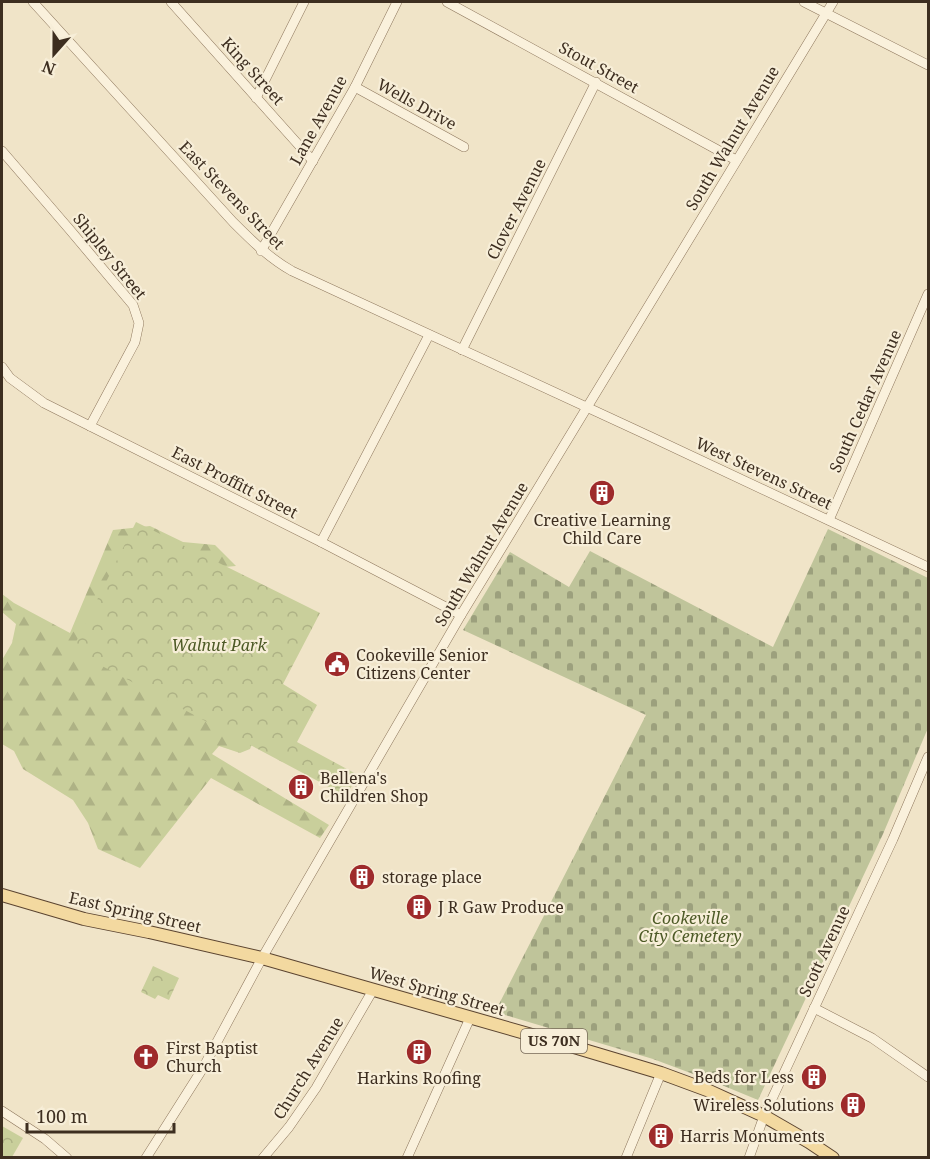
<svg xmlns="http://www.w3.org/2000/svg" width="930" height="1159" viewBox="0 0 930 1159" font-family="'Noto Serif',serif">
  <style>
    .forest { fill: url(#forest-firs) }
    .cemetery { fill: url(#cemetery-stones) }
    .park { fill: url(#park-crowns) }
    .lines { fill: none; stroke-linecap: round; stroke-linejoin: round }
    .minor-casing { stroke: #8d765c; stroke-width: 10 }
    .major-casing { stroke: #5b4430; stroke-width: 14 }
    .minor { stroke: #faf1dc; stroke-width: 9 }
    .major { stroke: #f3d9a0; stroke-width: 12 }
    .labels { text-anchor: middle; stroke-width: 4.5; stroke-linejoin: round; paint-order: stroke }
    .shield { fill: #f7eed8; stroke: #756857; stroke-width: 1.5 }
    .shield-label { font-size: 15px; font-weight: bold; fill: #3d2e20 }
    .street-label { font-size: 16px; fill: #3d2e20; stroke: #f7eed8 }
    .poi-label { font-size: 16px; fill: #3d2e20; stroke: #f7eed8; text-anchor: start }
    .park-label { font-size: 16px; font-style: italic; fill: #4d5a26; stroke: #f7eed8 }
  </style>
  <defs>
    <pattern id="forest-firs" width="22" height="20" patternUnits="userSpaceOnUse" patternTransform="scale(1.5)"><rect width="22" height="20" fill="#c9cf9b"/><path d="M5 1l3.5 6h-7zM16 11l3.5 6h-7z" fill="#aeb285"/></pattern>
    <pattern id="cemetery-stones" width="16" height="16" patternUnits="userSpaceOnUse" patternTransform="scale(1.5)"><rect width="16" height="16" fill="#bfc49a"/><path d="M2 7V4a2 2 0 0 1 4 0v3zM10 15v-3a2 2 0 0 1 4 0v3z" fill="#9ca07d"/></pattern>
    <pattern id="park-crowns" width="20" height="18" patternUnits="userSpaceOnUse" patternTransform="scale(1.5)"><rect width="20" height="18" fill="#c9cf9b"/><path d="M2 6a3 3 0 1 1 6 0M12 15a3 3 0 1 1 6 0" fill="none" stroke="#aeb285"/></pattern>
  </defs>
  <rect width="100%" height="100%" fill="#f0e4c8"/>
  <path class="forest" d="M150,526L183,542L215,545L236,566L214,568L258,731L250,749L240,753L219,746L212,754L329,825L320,838L211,778L140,868L98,849L88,823L73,800L23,769L14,751L2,744V660L12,643L16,624L2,612V594L14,603L70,633L113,530Z"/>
  <path class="cemetery" d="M828,529L928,578V728L883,834L758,1100L712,1081L653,1059L495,1012L646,715L463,630L510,552L569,587L590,551L773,647Z"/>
  <g class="park">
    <path d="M136,522L320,613L283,684L317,705L297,742L358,775L346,796L72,650Z"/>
    <path d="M153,966L179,978L169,1000L158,995L155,999L141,992Z"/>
    <path d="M2,1126L23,1138L12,1157H2Z"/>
  </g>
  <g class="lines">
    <g class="minor-casing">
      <g id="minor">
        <path d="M33,2L233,222C252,241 269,258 292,271L647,435L928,567"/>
        <path d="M171,2L313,161"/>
        <path d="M447,2L736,160"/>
        <path d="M804,2L928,65"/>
        <path d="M355,87L464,147"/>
        <path d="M256,98L304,2"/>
        <path d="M2,151L70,230L133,305L139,323L135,342L90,426"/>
        <path d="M261,251L355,87L397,2"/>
        <path d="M462,350L596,82"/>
        <path d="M2,367L10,378L44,403L321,542L461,615"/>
        <path d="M829,520L928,294"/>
        <path d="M321,542L429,335"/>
        <path d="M814,1008L872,1038L928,1077"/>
        <path d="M2,1111L45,1139L67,1158"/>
        <path d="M146,1158L203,1068L262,958L461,615L833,2"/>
        <path d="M263,1158L289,1127L316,1088L373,990"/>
        <path d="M407,1158L470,1018"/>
        <path d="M626,1158L661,1073"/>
        <path d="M749,1158L764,1116L893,839L928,757"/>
      </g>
    </g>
    <g class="major-casing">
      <path id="major" d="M2,895L84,919L149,932L262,958L574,1047L661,1073L707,1090L764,1116L809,1142L833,1158"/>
    </g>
    <use href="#minor" class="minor"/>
    <use href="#major" class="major"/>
  </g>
  <defs>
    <g id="building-disc" transform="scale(1.35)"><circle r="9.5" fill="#9e2a2b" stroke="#f7eed8"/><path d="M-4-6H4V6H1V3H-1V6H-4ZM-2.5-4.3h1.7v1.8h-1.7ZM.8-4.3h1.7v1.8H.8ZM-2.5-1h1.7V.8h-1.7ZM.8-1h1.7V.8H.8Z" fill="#fff"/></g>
    <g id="civic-disc" transform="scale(1.35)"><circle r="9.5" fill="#9e2a2b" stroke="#f7eed8"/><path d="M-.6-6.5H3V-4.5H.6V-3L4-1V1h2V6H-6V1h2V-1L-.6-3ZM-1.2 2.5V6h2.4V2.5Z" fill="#fff"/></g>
    <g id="church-disc" transform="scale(1.35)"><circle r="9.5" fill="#9e2a2b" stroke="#f7eed8"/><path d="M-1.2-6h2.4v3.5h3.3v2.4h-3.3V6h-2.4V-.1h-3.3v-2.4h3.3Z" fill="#fff"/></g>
  </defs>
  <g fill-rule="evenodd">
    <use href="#building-disc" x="602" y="493"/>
    <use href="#civic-disc" x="337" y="664"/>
    <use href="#building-disc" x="301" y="787"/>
    <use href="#building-disc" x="362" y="877"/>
    <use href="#building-disc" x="419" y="907"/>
    <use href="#building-disc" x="419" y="1052"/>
    <use href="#church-disc" x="146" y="1057"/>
    <use href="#building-disc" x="814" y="1077"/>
    <use href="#building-disc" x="853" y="1105"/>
    <use href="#building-disc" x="661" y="1136"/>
  </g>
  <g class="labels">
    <rect class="shield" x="521" y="1029" width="66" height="24" rx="4.5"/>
    <g class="shield-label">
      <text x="554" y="1046">US 70N</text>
    </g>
    <g class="street-label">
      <text transform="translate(599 67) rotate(29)" y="6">Stout Street</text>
      <text transform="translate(253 71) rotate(48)" y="6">King Street</text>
      <text transform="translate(417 104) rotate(29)" y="6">Wells Drive</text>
      <text transform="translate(318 120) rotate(-61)" y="6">Lane Avenue</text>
      <text transform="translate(732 138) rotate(-59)" y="6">South Walnut Avenue</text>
      <text transform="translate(232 195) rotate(46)" y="6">East Stevens Street</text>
      <text transform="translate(516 209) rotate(-63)" y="6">Clover Avenue</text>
      <text transform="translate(110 256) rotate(51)" y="6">Shipley Street</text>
      <text transform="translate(865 401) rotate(-66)" y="6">South Cedar Avenue</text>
      <text transform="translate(764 473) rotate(25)" y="6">West Stevens Street</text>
      <text transform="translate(235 482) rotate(27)" y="6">East Proffitt Street</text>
      <text transform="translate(481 554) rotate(-59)" y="6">South Walnut Avenue</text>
      <text transform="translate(135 912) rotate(13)" y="6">East Spring Street</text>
      <text transform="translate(824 951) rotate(-65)" y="6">Scott Avenue</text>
      <text transform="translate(437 991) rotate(16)" y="6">West Spring Street</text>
      <text transform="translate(308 1068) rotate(-58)" y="6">Church Avenue</text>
    </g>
    <g class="poi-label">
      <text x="602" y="526" text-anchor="middle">Creative Learning<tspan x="602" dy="18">Child Care</tspan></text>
      <text x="356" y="661">Cookeville Senior<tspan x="356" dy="18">Citizens Center</tspan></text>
      <text x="320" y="784">Bellena's<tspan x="320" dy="18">Children Shop</tspan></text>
      <text x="382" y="883">storage place</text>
      <text x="438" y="913">J R Gaw Produce</text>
      <text x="166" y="1054">First Baptist<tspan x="166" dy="18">Church</tspan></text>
      <text x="794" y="1083" text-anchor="end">Beds for Less</text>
      <text x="419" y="1084" text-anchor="middle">Harkins Roofing</text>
      <text x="834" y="1111" text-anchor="end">Wireless Solutions</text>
      <text x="680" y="1142">Harris Monuments</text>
    </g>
    <g class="park-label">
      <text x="219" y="651">Walnut Park</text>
      <text x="690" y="924">Cookeville<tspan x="690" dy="18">City Cemetery</tspan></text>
    </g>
  </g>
  <rect width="930" height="1159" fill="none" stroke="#3d2e20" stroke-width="6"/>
  <g transform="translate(54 54) rotate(201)" stroke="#f7eed8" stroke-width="4.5" paint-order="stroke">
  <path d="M0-4.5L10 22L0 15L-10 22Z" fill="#3d2e20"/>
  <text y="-9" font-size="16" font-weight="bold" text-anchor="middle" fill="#3d2e20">N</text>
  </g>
  <path d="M27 1123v9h147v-9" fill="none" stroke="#3d2e20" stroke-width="3"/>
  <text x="36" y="1123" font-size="18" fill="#3d2e20" stroke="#f7eed8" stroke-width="4.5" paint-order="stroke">100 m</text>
</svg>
